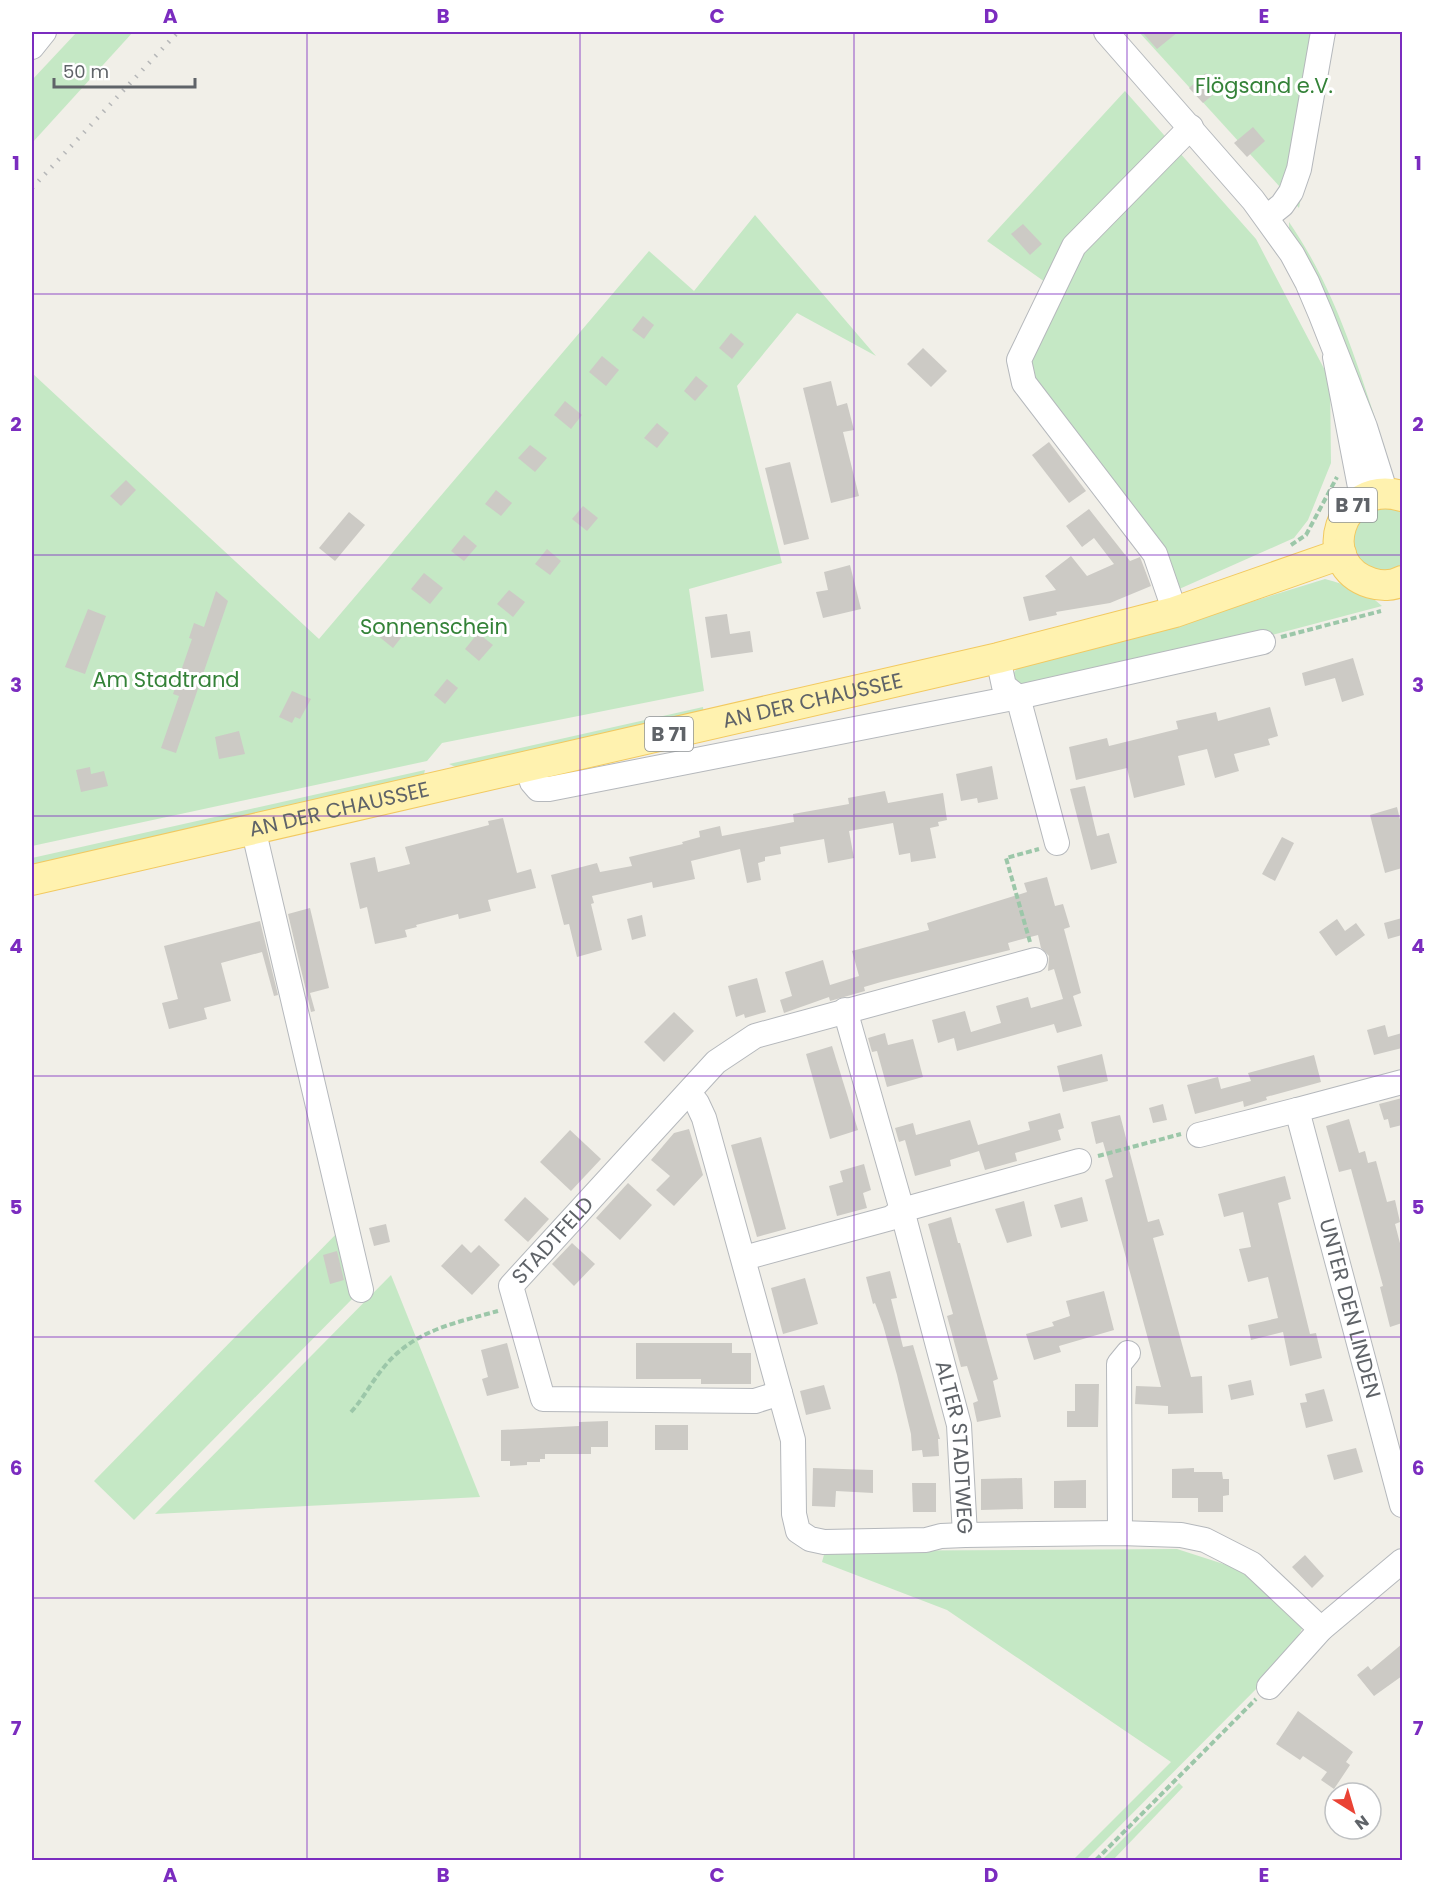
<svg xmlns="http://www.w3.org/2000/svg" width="1434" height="1892" viewBox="0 0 1434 1892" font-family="Poppins,sans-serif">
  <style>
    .green { fill: #c5e8c5 }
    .building { fill: #cccac5 }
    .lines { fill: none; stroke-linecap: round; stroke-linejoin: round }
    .minor-casing { stroke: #b5b8bc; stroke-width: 26 }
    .major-casing { stroke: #f2c960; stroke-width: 32 }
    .path { stroke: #9cc7a9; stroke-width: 4; stroke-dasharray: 6 3; stroke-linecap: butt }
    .minor { stroke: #fff; stroke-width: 24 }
    .major { stroke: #fff2af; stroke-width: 30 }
    .rail { stroke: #b6b7b8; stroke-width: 4.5; stroke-dasharray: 1.5 8; stroke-linecap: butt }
    .grid { fill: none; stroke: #7b2cbf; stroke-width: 1.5; stroke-opacity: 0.55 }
    .labels { text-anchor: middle; stroke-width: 6; stroke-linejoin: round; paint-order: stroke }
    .shield { fill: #fff; stroke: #8f9295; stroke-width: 1.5 }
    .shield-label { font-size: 20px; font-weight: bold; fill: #5f6368 }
    .park-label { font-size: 21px; fill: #348238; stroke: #fff }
    .street-label { font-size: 21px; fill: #5f6368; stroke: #fff }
    .neatline { fill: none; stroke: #7b2cbf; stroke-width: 2 }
    .grid-label { font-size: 20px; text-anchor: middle; font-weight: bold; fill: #7b2cbf }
  </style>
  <rect width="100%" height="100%" fill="#f1efe8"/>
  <g class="green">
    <path d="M77,32H133L32,143V80Z"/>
    <path d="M1139,32H1330L1299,208Z"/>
    <path d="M1125,91L1256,239L1330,380L1331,463L1308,520L1294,538L1177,590L1013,360L1045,282L987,241Z"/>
    <path d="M755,215L876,356L797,313L737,386L782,563L689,589L704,691L442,743L427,761L32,846V373L319,639L649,251L694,291Z"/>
    <path d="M1289,222C1338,293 1359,371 1386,451L1381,458L1289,233Z"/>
    <path d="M1381,507L1402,512V568C1397,569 1389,573 1384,572C1380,572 1374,569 1371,567C1340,553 1354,515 1381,507Z"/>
    <path d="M1325,579C1347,585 1366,591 1382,606L1272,635L1017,688L1012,676L1019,665L1125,641Z"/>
    <path d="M703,707L704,715L462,770L449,764Z"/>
    <path d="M425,770L424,774L32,869V858Z"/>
    <path d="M343,1227L358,1293L134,1520L94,1481Z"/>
    <path d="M391,1275L480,1497L155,1514Z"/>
    <path d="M1177,1549L1236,1568L1261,1585L1303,1627L1286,1659L1086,1860H1073L1171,1762L947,1610L822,1562L825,1551Z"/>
    <path d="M1179,1783L1183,1787L1113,1860H1102Z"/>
  </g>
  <g class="building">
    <path d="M1142,32H1178L1157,49Z"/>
    <path d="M1206,73L1220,89L1203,103L1189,88Z"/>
    <path d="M1253,127L1265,141L1247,157L1234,143Z"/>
    <path d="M1023,224L1042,244L1030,255L1011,234Z"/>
    <path d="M643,316L654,325L644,339L632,330Z"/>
    <path d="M731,333L744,344L732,359L719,348Z"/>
    <path d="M923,348L947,371L931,387L907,364Z"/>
    <path d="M602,356L619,370L606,386L589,372Z"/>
    <path d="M696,376L708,386L695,401L684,391Z"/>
    <path d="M831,381L837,406L847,403L854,430L843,432L859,496L831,503L803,388Z"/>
    <path d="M565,401L582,415L571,429L554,415Z"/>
    <path d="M657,423L669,433L657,448L644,438Z"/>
    <path d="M1049,442L1086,491L1069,503L1032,455Z"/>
    <path d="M530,445L547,458L535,472L518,458Z"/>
    <path d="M790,462L809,539L784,545L765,468Z"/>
    <path d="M126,480L136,490L121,506L110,496Z"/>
    <path d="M496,490L512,503L501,516L485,504Z"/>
    <path d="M583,506L598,518L587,531L572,519Z"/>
    <path d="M1089,509L1130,561L1140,557L1151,586L1110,603L1056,612L1057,615L1029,621L1023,597L1056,590L1045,576L1071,556L1087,576L1114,564L1094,538L1082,547L1066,526Z"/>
    <path d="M349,512L365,525L335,561L319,548Z"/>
    <path d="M464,535L477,546L464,561L451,551Z"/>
    <path d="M547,549L561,561L550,575L535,564Z"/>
    <path d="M850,565L861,609L823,618L816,592L828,590L824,572Z"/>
    <path d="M424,573L443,588L430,604L411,589Z"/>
    <path d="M509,590L525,602L513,617L497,604Z"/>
    <path d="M216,591L228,601L176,753L161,748L179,696L173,694L192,639L189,638L194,623L204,627Z"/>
    <path d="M88,609L106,616L85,674L65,667Z"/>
    <path d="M727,614L730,634L750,631L753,652L711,658L705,617Z"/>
    <path d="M388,622L404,634L393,648L377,635Z"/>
    <path d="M478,633L493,645L479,661L465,649Z"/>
    <path d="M1353,658L1364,695L1342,702L1335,678L1305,686L1302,673Z"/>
    <path d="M447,679L458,688L445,704L434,695Z"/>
    <path d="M292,691L311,699L300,719L295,717L292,723L279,717Z"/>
    <path d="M1270,707L1278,736L1268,739L1270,745L1234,754L1239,771L1215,778L1207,749L1178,756L1185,785L1134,798L1127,768L1076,780L1069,747L1107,738L1109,746L1178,729L1176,721L1216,712L1218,721Z"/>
    <path d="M239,731L245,754L219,759L215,737Z"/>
    <path d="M992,766L998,799L978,803L977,798L961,801L956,774Z"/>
    <path d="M90,767L91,774L104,771L108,786L81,792L76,770Z"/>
    <path d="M1085,786L1097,836L1109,833L1117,863L1091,870L1070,789Z"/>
    <path d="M885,791L888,803L943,793L947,820L938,822L939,826L930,828L936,858L911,862L910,853L899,855L893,823L849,831L854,858L828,863L824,839L780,847L781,854L765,857V861L758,863L761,880L747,883L740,849L691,861L695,879L653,888L652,882L592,896L594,903L591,904L602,950L577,957L569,924L564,925L551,875L597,863L600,872L632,866L629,857L683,844L682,842L700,837L699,831L720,826L722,836L794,822L793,814L849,804L848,798Z"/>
    <path d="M1397,807L1402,828V868L1385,873L1370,815Z"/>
    <path d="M503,818L517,873L531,869L536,888L488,900L491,911L459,919L458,914L416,925L417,927L405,930L407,937L375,944L367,907L360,909L350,863L375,857L378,872L410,864L405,847L489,825L488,821Z"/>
    <path d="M1282,837L1294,843L1275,881L1262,874Z"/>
    <path d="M1047,877L1055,906L1063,904L1070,927L1064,929L1081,993L1073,996L1082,1026L1057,1033L1054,1024L957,1051L954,1038L938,1043L932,1020L965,1011L971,1032L1001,1023L996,1006L1028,997L1031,1008L1063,999L1054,969L1048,971L1049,956L1041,948L1038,935L1008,943L1010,950L881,982L864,987L865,991L830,1001L829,997L784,1013L780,1000L792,996L785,972L823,960L830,985L859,976L852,951L929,930L927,923L1027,892L1024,883Z"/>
    <path d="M310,908L329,988L310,993L315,1011L311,1012L288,914Z"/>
    <path d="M642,915L646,936L632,940L627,919Z"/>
    <path d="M1402,918V935L1388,939L1384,923Z"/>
    <path d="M1337,919L1345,931L1356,923L1365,935L1336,956L1319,932Z"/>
    <path d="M260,921L278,995L274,996L262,952L221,963L231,1001L204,1008L207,1019L169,1029L162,1003L178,999L164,946Z"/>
    <path d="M757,978L766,1012L745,1018L744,1014L736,1017L728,986Z"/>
    <path d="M674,1012L694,1031L664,1062L644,1042Z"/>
    <path d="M1385,1025L1388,1037L1402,1033V1048L1374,1055L1367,1030Z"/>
    <path d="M885,1033L888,1045L913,1039L923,1077L887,1087L877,1051L872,1052L868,1038Z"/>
    <path d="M832,1046L858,1130L830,1139L806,1054Z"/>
    <path d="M1102,1054L1108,1081L1063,1092L1057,1066Z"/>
    <path d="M1314,1055L1321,1082L1266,1097L1267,1100L1244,1107L1243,1101L1195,1114L1187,1085L1218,1077L1221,1089L1251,1081L1248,1073Z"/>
    <path d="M1402,1098V1125L1390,1128L1388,1119L1384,1120L1379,1104Z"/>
    <path d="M1163,1104L1167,1120L1153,1123L1149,1108Z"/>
    <path d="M1060,1113L1064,1128L1058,1130L1061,1140L1015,1153L1017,1161L985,1170L979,1151L950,1160L951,1166L915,1176L905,1140L899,1142L895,1128L913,1123L916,1135L970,1120L978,1145L1030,1130L1028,1122Z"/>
    <path d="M1120,1115L1148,1222L1159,1219L1164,1235L1153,1238L1191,1377L1202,1376L1203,1413L1168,1414V1406L1135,1404L1136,1386L1161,1387L1105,1180L1113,1177L1103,1142L1096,1144L1091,1122Z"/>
    <path d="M1349,1119L1359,1153L1365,1151L1368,1163L1376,1161L1387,1202L1395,1200L1400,1222L1395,1224L1402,1251V1323L1390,1327L1380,1287L1383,1286L1351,1169L1339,1172L1326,1126Z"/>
    <path d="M689,1129L703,1175L674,1206L656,1190L670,1176L651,1160L674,1133Z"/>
    <path d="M570,1130L601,1159L571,1191L540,1162Z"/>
    <path d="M761,1137L786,1229L757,1237L731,1145Z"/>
    <path d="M864,1164L871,1190L863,1193L867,1208L837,1216L829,1186L843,1182L840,1171Z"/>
    <path d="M1285,1176L1291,1199L1278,1203L1310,1334L1316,1333L1322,1358L1290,1366L1283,1332L1251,1340L1248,1325L1278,1318L1268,1277L1248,1282L1239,1249L1251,1247L1243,1212L1224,1217L1218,1194Z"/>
    <path d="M628,1183L652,1205L620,1240L596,1218Z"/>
    <path d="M525,1197L549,1219L528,1242L504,1220Z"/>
    <path d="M1082,1197L1088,1221L1061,1228L1054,1205Z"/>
    <path d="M1024,1201L1032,1236L1007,1243L995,1209Z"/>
    <path d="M951,1217L958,1243H960L998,1379L993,1381L1001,1417L977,1422L973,1403L978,1401L967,1366L961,1367L947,1316L953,1314L928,1224Z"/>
    <path d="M386,1224L390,1242L374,1246L369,1228Z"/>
    <path d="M572,1243L595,1264L574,1286L552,1264Z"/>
    <path d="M462,1244L471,1253L479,1245L500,1265L472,1295L441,1266Z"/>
    <path d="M337,1251L344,1280L330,1284L323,1255Z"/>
    <path d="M890,1271L897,1298L891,1299L903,1347L913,1345L940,1439H938L939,1456L923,1457L922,1450L912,1451L911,1434L897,1375L883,1325L875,1303L873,1304L866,1277Z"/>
    <path d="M805,1278L818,1324L783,1334L771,1288Z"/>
    <path d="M1104,1291L1114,1330L1059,1346L1061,1352L1034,1360L1026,1334L1054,1326L1052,1322L1070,1316L1066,1301Z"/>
    <path d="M507,1343L519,1388L487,1396L482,1379L488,1377L481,1350Z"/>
    <path d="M636,1343H732V1353H751V1384H701V1379H636Z"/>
    <path d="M1251,1380L1254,1395L1231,1400L1228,1385Z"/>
    <path d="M1075,1384H1099L1098,1427H1067V1411H1075Z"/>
    <path d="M824,1385L831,1409L806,1415L800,1391Z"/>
    <path d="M1324,1389L1333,1421L1306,1428L1300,1403L1307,1402L1305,1394Z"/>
    <path d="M608,1421V1447H591V1454H545V1459H540V1462H527V1465L510,1466V1461H501V1430L579,1426V1422Z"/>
    <rect x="655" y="1425" width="33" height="25"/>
    <path d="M1356,1448L1363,1472L1334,1480L1327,1455Z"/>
    <path d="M813,1468L873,1470V1493L836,1491L835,1507L812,1506Z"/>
    <path d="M1194,1468V1472H1222L1223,1479H1229V1495L1223,1496V1512H1198V1498H1172V1469Z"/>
    <path d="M1022,1478L1023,1509L981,1510V1479Z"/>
    <path d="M1086,1480V1508H1054V1481Z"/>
    <path d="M912,1483H936V1512H913Z"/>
    <path d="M1305,1555L1324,1576L1312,1588L1292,1567Z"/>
    <path d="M1402,1644V1676L1374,1696L1357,1675L1368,1666L1371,1670Z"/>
    <path d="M1298,1711L1353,1752L1346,1762L1350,1765L1334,1789L1321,1780L1327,1772L1303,1756L1300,1760L1276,1744Z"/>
  </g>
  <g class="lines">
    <g class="minor-casing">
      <g id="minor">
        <path d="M1106,32L1253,200L1292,254L1307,282L1321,315L1365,427L1382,481L1374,493L1360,487L1335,357"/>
        <path d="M32,47L44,32"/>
        <path d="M1267,217L1282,205L1291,192L1299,169L1323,32"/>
        <path d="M1175,612L1155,554L1024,383L1019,360L1074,246L1191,127"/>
        <path d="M998,658L1004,686L1018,697L1057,843"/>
        <path d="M528,766L532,782L538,789H549L1018,697L1263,642"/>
        <path d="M253,828L361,1290"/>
        <path id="s1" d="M845,1010L902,1210L959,1425L965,1535L1120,1533L1181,1535L1205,1540L1252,1564L1321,1629"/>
        <path id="s2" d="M1402,1082L1297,1110L1402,1505"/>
        <path d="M689,1093L697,1103L704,1118L780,1393"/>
        <path d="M1199,1135L1297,1110"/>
        <path d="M744,1258L891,1218L902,1210L1079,1161"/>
        <path d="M1120,1533L1119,1364L1128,1353"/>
        <path id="s3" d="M965,1535L941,1536L926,1540L824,1542L810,1539L798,1531L794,1514L793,1440L780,1393L755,1401L543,1399L511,1286L716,1062L755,1036L1035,960"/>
        <path d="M1269,1687L1321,1629L1402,1561"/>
      </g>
    </g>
    <g class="major-casing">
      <g id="major">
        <path d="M1402,496C1339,478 1313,565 1371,583C1381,586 1393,586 1402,581"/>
        <path id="s4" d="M32,880L998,658L1175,612L1341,554"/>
      </g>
    </g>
    <g class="path">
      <path d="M1291,545L1306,535L1337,477"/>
      <path d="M1281,637L1381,611"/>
      <path d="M1030,942L1006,858L1039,849"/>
      <path d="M1098,1156L1181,1134"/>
      <path d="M351,1412C364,1398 372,1381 384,1367C414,1330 455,1323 498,1311"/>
      <path d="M1096,1860L1256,1699"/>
    </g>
    <use href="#minor" class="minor"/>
    <use href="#major" class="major"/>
    <path class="rail" d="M32,188L178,32"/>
  </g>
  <path class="grid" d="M307,32V1860M580,32V1860M854,32V1860M1127,32V1860M32,294H1402M32,555H1402M32,816H1402M32,1076H1402M32,1337H1402M32,1598H1402"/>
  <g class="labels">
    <g class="shield">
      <rect x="1329" y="488" width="48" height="34" rx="4.5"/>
      <rect x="645" y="717" width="48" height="34" rx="4.5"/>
    </g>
    <g class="shield-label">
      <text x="1353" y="512">B 71</text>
      <text x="669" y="741">B 71</text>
    </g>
    <g class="park-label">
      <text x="1264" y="93">Flögsand e.V.</text>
      <text x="434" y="634">Sonnenschein</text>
      <text x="166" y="687">Am Stadtrand</text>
    </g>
    <g class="street-label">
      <text dy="7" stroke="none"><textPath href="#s4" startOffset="801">AN DER CHAUSSEE</textPath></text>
      <text dy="7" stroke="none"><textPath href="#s4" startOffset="315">AN DER CHAUSSEE</textPath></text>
      <text dy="7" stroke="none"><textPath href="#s3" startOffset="728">STADTFELD</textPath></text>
      <text dy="7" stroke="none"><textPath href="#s2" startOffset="314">UNTER DEN LINDEN</textPath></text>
      <text dy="7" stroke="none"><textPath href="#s1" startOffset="452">ALTER STADTWEG</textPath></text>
    </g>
  </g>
  <rect width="1434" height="1892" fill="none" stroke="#ffffff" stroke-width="66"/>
  <g transform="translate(1353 1811) rotate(143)"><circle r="28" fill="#ffffff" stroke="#bfc1c3" stroke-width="1.5"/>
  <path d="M0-4.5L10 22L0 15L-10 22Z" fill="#ea4335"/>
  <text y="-9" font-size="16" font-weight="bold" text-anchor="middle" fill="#5f6368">N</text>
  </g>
  <path d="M54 78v9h141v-9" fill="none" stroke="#5f6368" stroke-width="3"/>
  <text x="63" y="78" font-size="18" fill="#5f6368" stroke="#ffffff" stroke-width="4.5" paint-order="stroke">50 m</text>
  <rect x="33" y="33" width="1368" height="1826" class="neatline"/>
  <g class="grid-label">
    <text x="170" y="23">A</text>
    <text x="443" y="23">B</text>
    <text x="717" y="23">C</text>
    <text x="991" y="23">D</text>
    <text x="1264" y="23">E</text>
    <text x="16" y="170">1</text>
    <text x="1418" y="170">1</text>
    <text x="16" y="431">2</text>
    <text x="1418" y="431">2</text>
    <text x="16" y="692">3</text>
    <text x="1418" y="692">3</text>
    <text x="16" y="953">4</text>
    <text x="1418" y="953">4</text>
    <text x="16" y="1214">5</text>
    <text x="1418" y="1214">5</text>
    <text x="16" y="1475">6</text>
    <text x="1418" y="1475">6</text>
    <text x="16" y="1735">7</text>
    <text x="1418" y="1735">7</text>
    <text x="170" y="1882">A</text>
    <text x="443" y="1882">B</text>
    <text x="717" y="1882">C</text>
    <text x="991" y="1882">D</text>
    <text x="1264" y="1882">E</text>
  </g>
</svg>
